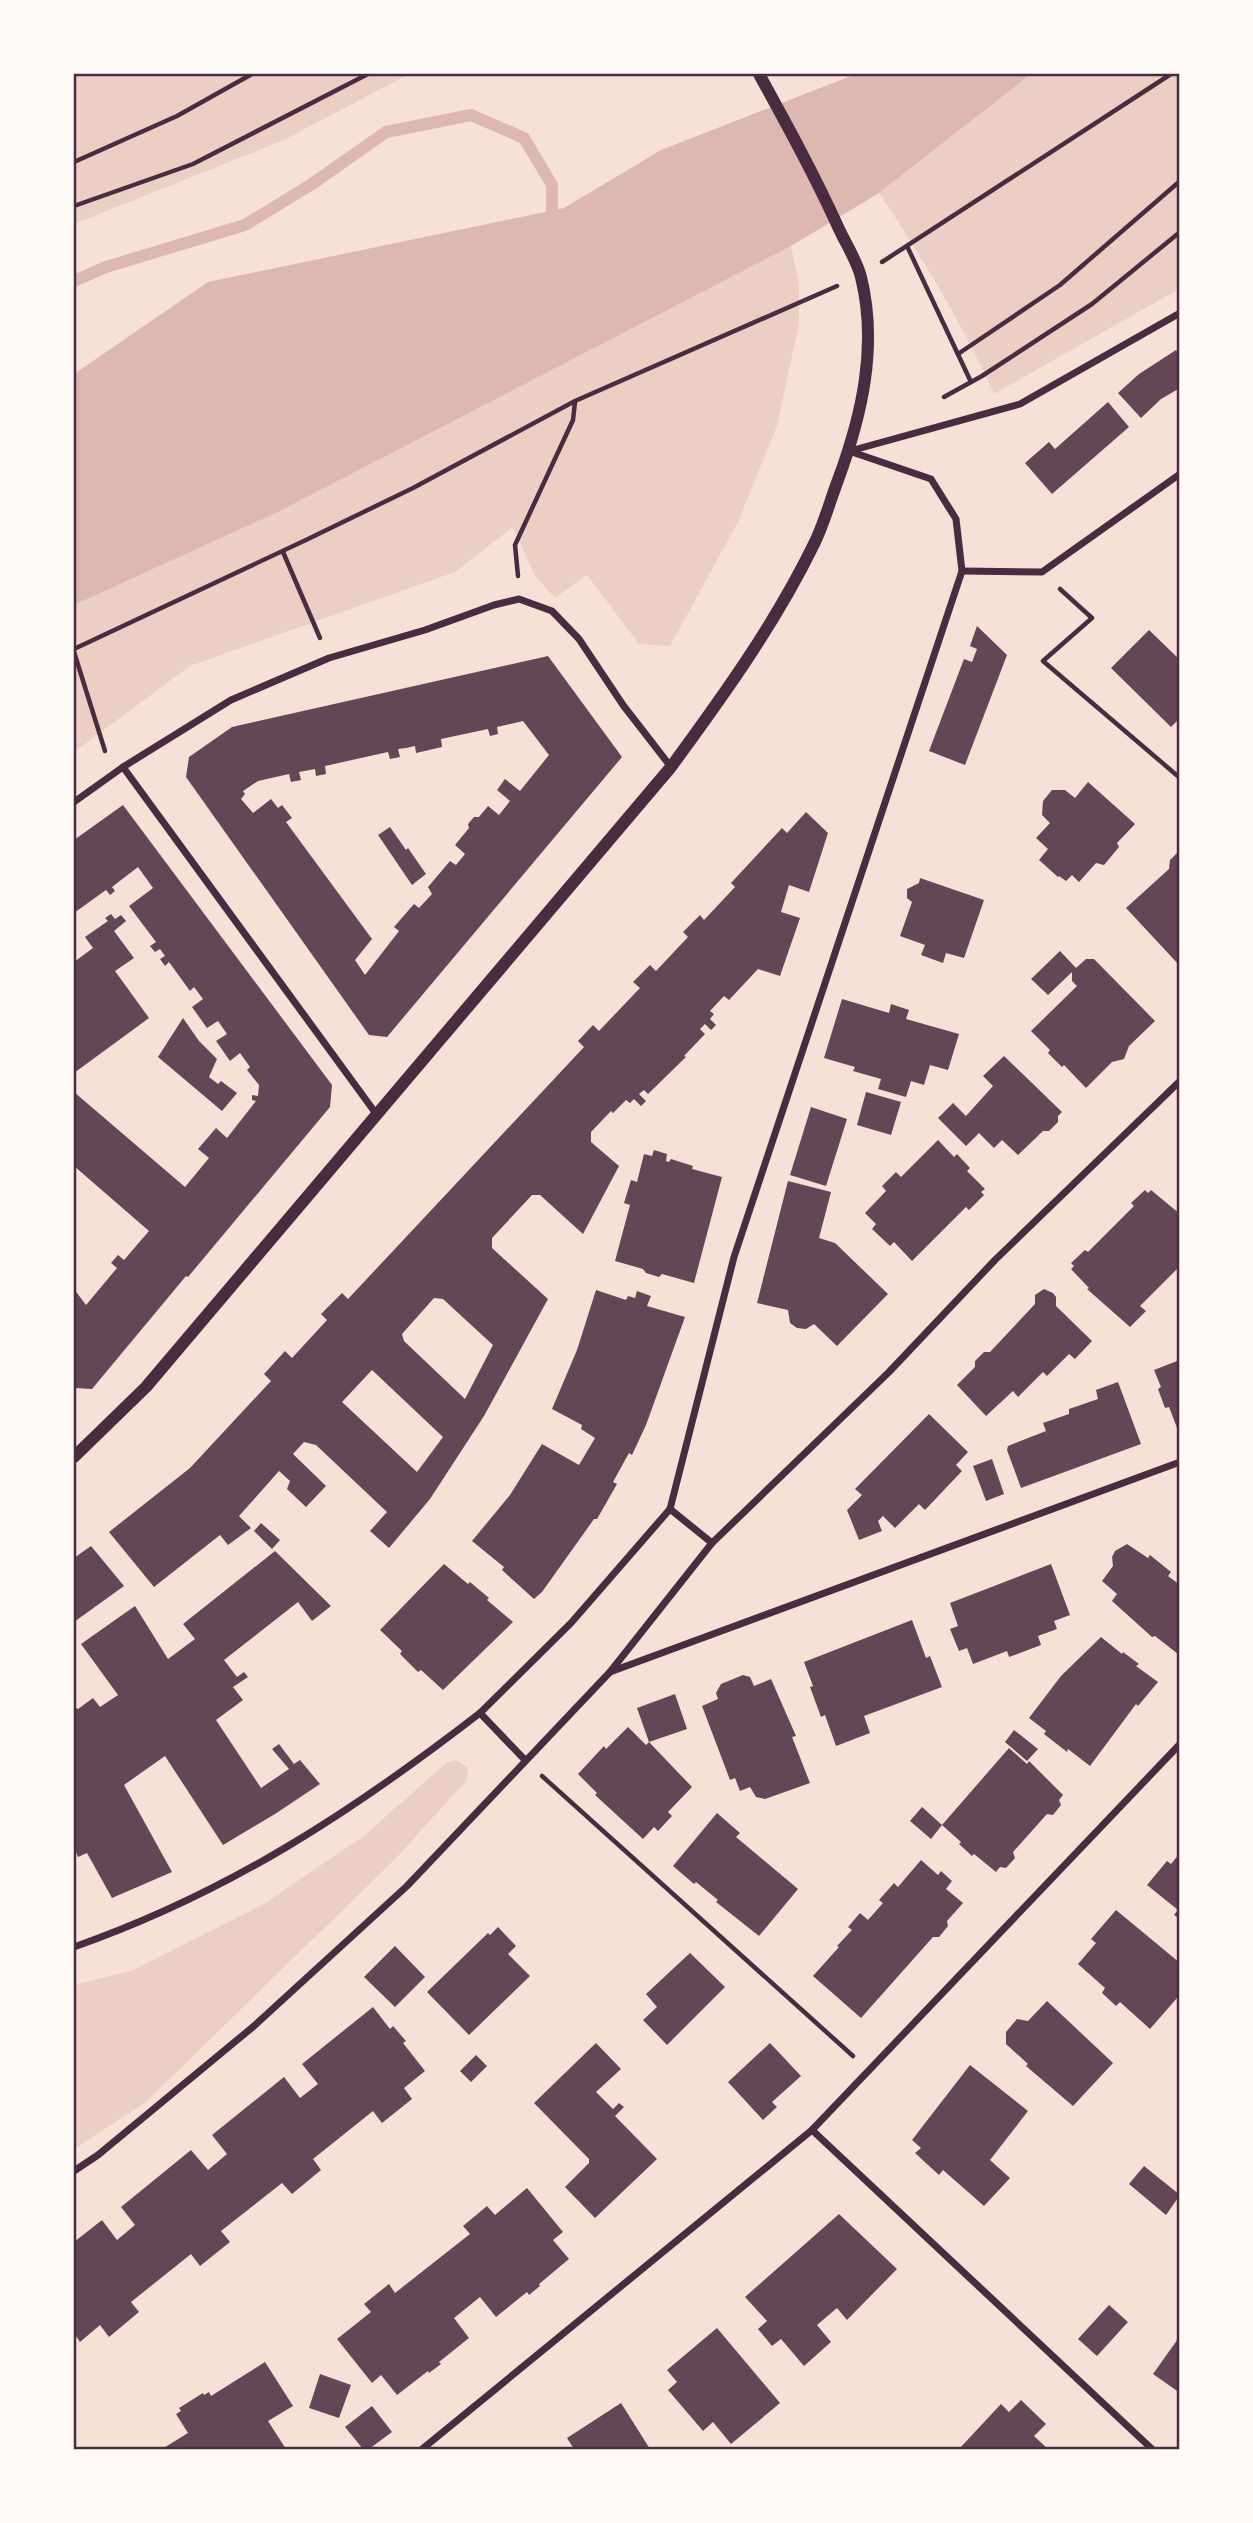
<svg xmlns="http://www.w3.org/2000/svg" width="1253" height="2523" viewBox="0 0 1253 2523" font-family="Rubik,sans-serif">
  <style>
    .green { fill: #ebcfc5 }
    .water { fill: #dcb8b0 }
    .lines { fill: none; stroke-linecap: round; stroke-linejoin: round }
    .stream { stroke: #dcb8b0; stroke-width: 12 }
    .building { fill: #644757; fill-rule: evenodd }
    .path { stroke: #4a2c40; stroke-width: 4.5 }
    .minor { stroke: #4a2c40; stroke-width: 7 }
    .tertiary { stroke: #4a2c40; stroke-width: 12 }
    .neatline { fill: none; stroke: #4a2c40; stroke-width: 2.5 }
  </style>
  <rect width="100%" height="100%" fill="#f7e1d7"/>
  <g class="green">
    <path d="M74,74H409L284,140L74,224Z"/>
    <path d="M1031,74H1179V289L994,394C962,323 922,257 879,193Z"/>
    <path d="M791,246L799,284V324L777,426L738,522L670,646L639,644L587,575L555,598L535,576L513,527L455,572L190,666L74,752V605L276,513Z"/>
    <path d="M456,1760L468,1768L466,1781L397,1857L146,2102L74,2149V1985L131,1971L264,1904L365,1835L446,1763Z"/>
  </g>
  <path class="water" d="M856,74H1031L879,193L791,246L276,513L74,605V374L208,282L564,208L661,150Z"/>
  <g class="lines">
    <path class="stream" d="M74,281L106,267L245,225L312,184L386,132L471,115L524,138L552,185V226"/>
  </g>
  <g class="building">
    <path d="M1176,350L1180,356V388L1161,399L1141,418L1118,393L1139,374Z"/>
    <path d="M1108,402L1129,427L1052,494L1025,463L1049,442L1055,449Z"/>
    <path d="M977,626L1007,655L965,765L929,751L964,659L972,662L977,649L970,646Z"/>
    <path d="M1149,630L1180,660V718L1171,727L1111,668Z"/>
    <path d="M548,656L622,757L387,1037L369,1035L186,777L189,757L232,727ZM523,721L549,755L520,791L505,779L497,790L510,801L499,815L488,806L479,817H474L468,824L469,828L455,845L465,854L456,865L450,861L428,887L432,894L419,908L414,904L394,927L399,931L365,975L355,960L372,939L286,822L292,818L282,805L278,808L271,799L253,813L241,799L245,794L243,791L258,781L289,774L291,782L301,780L299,772L315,769L316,776L326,774L325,766L388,752L390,759L400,757L398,749L406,748L415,746L416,753L442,747L441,739L488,729L490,736L498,734L497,727Z"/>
    <path d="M1088,782L1135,824L1117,843L1119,847L1104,865L1096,863L1079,882L1072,875L1066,881L1059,876L1058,877L1039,860L1048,849L1036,838L1050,823L1042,815L1043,801L1052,790H1065L1075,798Z"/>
    <path d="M123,805L332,1085L330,1107L188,1277L186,1276L92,1389L74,1388V1289L86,1305L117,1268L111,1263L118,1255L124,1260L149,1231L74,1166V1092L185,1187L209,1158L198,1149L216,1128L227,1138L256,1101L252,1100V1095L258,1096L259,1085L247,1070L250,1067L240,1053L230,1061L216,1041L227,1034L218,1021L207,1028L192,1007L203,999L194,987L190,991L169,962L165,966L160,959L165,956L160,949L155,952L150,946L156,942L129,906L153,888L138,867L112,887L115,891L110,895L106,890L74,913V840Z"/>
    <path d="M806,812L828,833L809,892L789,885L781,912L800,918L780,976L758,969L729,1000L724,996L710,1011L714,1014L710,1019L716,1025L711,1030L705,1024L700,1029L705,1034L684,1056L686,1057L648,1094L644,1090L639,1094L646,1101L641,1106L634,1099L630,1103L626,1100L613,1113L611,1111L591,1132V1142L619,1166L583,1234L540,1195H532L492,1238V1248L548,1299L484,1416L430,1499L389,1548L370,1531L387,1512L316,1445L304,1442L293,1454L326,1486L306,1507L287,1489L290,1481L279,1471L239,1516L251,1528L228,1545L220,1535L154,1587L109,1532L190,1468L271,1381L264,1374L285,1351L292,1358L327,1320L321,1314L342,1293L348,1299L584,1047L578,1041L593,1025L599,1031L640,988L633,982L650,965L656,971L688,937L683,932L700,915L704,920L735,887L731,883L782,828L787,833ZM434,1298L443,1299L493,1345L465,1399L404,1341L402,1334ZM372,1370L443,1437L417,1472L342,1402Z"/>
    <path d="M390,827L406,850L408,848L426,874L412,885L378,835Z"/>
    <path d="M1180,850V966L1126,908L1169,869L1170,860Z"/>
    <path d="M920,878L984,900L964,958L946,953L943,963L921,955L925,945L900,936L912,902L907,898V889L919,883Z"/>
    <path d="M111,914L115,919L121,915L126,921L114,931L134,958L115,971L149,1018L74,1073V962L93,948L85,937L108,921L105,918Z"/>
    <path d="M1060,951L1076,968L1086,959H1094L1155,1021L1129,1046L1124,1059L1112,1062L1086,1088L1064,1065L1062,1067L1048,1053L1050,1050L1031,1031L1077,986L1072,981V972L1048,995L1031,979Z"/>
    <path d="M842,999L889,1013L891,1004L909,1010L906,1019L959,1034L948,1070L930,1065L924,1085L911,1081L906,1097L878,1089L881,1079L853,1071L855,1067L824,1058Z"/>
    <path d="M183,1018L199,1041L217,1059L209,1077L218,1084L221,1081L237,1093L222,1111L158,1057Z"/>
    <path d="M1004,1056L1062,1112L1058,1116V1122L1049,1131H1043L1018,1155L1002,1140L994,1148L979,1133L966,1146L938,1118L953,1103L966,1116L993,1086L983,1076Z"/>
    <path d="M866,1092L901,1102L891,1135L857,1125Z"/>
    <path d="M811,1107L847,1119L826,1186L790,1175Z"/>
    <path d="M938,1140L954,1157L957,1154L970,1168L967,1171L985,1189L981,1192L984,1195L969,1210L966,1207L912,1261L894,1242L890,1246L872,1229L876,1224L865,1213L886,1191L882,1186L896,1172L901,1177Z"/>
    <path d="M654,1150L667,1154L666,1161L669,1162L671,1159L693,1166L692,1169L722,1177L694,1283L662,1274L659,1277L646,1273L643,1269L615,1261L630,1205L624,1203L631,1180L637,1182L644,1154L652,1156Z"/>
    <path d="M788,1181L831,1192L819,1238L835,1243L888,1294L837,1346L814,1324L806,1329L797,1328L790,1323L788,1310L757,1303Z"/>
    <path d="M1145,1190L1148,1193L1151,1190L1180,1214V1266L1140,1306L1146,1311L1130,1327L1087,1289L1089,1288L1071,1269L1074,1266L1071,1263L1085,1250L1088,1252L1134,1206L1131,1203Z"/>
    <path d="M1044,1289L1053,1293L1056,1297V1306L1092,1341L1075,1359L1069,1354L1047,1376L1043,1372L1018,1397L1013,1391L986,1416L957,1385L975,1367V1361L984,1352H990L1035,1304V1295Z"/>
    <path d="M596,1290L626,1300L628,1296L635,1298L637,1291L651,1296L647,1306L685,1317L646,1425L632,1455L629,1453L613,1482L617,1484L597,1519H594L542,1592L534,1599L502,1570L504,1567L472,1541L510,1495L542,1444L579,1465L595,1438L581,1429L582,1425L552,1409L577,1350Z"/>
    <path d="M1177,1361L1180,1367L1179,1433L1169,1407L1165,1408L1158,1389L1161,1387L1154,1370Z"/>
    <path d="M1118,1382L1141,1444L1021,1488L1007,1450L1008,1446L1046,1431L1043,1423L1069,1414V1409L1098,1399L1096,1390Z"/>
    <path d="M929,1414L968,1452L956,1465L962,1471L925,1510L919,1504L895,1528L883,1516L878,1521L882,1531L859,1540L847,1510L862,1495L855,1489Z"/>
    <path d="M992,1459L1004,1494L986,1501L973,1466Z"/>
    <path d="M261,1523L280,1540L272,1549L254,1531Z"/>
    <path d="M1127,1544L1148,1558L1150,1555L1171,1572L1168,1576L1180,1585L1178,1654L1155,1636L1152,1637L1112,1601L1117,1594L1102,1581L1113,1566L1112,1557L1115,1551Z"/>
    <path d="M91,1546L124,1586L74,1622V1558Z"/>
    <path d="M275,1551L331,1606L312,1621L298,1602L224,1660L237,1677L244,1672L248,1677L233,1687L243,1700L216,1720L261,1788L289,1769L272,1749L279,1744L294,1764L300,1760L320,1784L275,1814L223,1845L165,1756L124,1785L172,1872L112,1898L87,1853L78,1857L74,1848V1707L78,1709L93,1698L100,1707L118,1695L81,1644L135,1606L168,1659L195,1639L183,1624Z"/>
    <path d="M444,1564L468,1584L470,1582L489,1598L487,1600L513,1622L443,1690L421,1670L418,1672L400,1654L402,1651L380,1630Z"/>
    <path d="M1051,1564L1070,1615L1054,1621L1057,1629L1038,1636L1041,1645L1009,1657L1007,1651L973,1664L967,1648L959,1651L950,1629L958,1626L950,1603Z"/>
    <path d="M912,1620L926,1658L930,1656L942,1687L864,1716L870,1733L836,1746L825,1715L821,1717L810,1687L813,1686L804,1662Z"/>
    <path d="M1101,1637L1122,1654L1123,1652L1139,1664L1136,1666L1158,1682L1138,1706L1136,1704L1090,1766L1068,1749L1067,1752L1044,1734L1046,1731L1029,1718L1061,1676Z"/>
    <path d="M743,1675L750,1677L754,1686L771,1679L796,1736L792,1737L810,1783L765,1799L756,1797L750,1787L740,1791L735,1778L730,1780L702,1706L718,1699L716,1693L721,1684Z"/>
    <path d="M675,1694L687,1729L649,1742L637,1708Z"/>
    <path d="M628,1727L646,1745L649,1742L692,1787L668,1812L672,1816L658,1831L654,1827L643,1839L595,1795L597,1793L578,1774L604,1746L606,1749Z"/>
    <path d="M1014,1730L1038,1749L1027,1761L1005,1742Z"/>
    <path d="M1009,1748L1027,1764L1029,1761L1063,1795L1059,1800L1061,1805L1053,1815L1047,1814L1013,1852L1015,1858L1006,1868L1000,1867L996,1872L974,1854L972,1856L959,1844L961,1842L942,1825L931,1839L910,1821L922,1807L942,1825Z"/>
    <path d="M717,1813L740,1833L736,1837L798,1889L759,1936L716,1902L718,1900L696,1882L694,1884L673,1866Z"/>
    <path d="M1180,1853V1919L1174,1915L1178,1910L1147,1885L1167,1861L1171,1864Z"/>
    <path d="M921,1860L938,1875L941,1871L952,1881L946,1889L963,1903L947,1921L948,1926L939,1937H933L861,2018L813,1976L839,1947L837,1946L852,1930L848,1927L860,1913L868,1920L883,1903L879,1900L894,1883L898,1887Z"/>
    <path d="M1116,1910L1180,1963V2000L1177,1998L1150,2029L1120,2002L1116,2006L1102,1993L1105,1988L1078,1964L1096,1943L1091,1939Z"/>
    <path d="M498,1927L516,1946L508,1954L530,1976L469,2035L427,1992L488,1933L490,1935Z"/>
    <path d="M395,1946L425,1977L395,2007L364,1977Z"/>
    <path d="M690,1953L725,1987L667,2045L643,2020L657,2007L646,1994Z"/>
    <path d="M1047,2001L1113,2063L1073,2106L1026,2066L1028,2064L1006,2044V2032L1017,2019L1028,2021Z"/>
    <path d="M373,2007L390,2029L393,2026L406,2041L403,2043L425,2071L404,2088L412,2099L382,2123L373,2111L313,2159L321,2170L292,2194L282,2183L221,2231L230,2242L200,2266L191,2254L131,2302L139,2312L109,2337L100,2325L80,2342L74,2333V2242L102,2220L117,2240L135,2225L121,2207L191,2150L208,2170L227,2154L212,2135L284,2077L300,2098L318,2084L302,2064Z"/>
    <path d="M596,2043L621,2069L596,2092L613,2109L619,2103L624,2107L615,2116L657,2159L595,2218L565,2187L589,2163V2159L534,2103Z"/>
    <path d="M770,2043L801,2076L772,2102L777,2107L763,2120L728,2082Z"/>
    <path d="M476,2055L487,2066L471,2082L460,2071Z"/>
    <path d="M970,2065L1028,2111L990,2160L1010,2178L984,2206L943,2170L939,2175L915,2153L921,2148L912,2140Z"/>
    <path d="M1144,2166L1180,2195L1166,2215L1129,2184Z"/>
    <path d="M527,2188L563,2232L553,2240L569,2259L539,2284L540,2286L529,2295L527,2292L496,2317L480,2297L454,2318L469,2338L439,2362L441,2364L429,2373L428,2371L397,2395L381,2375L372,2383L337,2339L371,2312L364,2304L389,2284L395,2293L470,2234L463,2226L487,2206L495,2215Z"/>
    <path d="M839,2214L897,2269L847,2320L837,2308L817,2325L831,2342L804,2366L781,2339L772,2346L758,2329L767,2321L745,2297Z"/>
    <path d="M1109,2305L1128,2322L1097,2356L1078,2339Z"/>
    <path d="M717,2328L780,2403L731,2444L713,2422L703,2431L668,2390L677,2382L667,2370Z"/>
    <path d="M1180,2336V2393L1153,2374Z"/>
    <path d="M265,2362L293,2406L268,2421L286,2449H162L188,2433L176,2414L181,2411L179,2408L203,2393L204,2395L209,2392L211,2396Z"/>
    <path d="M320,2374L351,2385L339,2418L309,2408Z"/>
    <path d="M1021,2400L1046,2424L1034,2436L1048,2449H959L1001,2404L1009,2412Z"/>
    <path d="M621,2403L650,2449H574L567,2438Z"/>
    <path d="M372,2406L392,2432L369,2449H363L345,2427Z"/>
  </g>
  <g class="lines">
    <g class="path">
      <path d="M74,162L177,116L252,74"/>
      <path d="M74,206L193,164L368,74"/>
      <path d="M907,246L971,382"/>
      <path d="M882,262L1171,74"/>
      <path d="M958,354L1060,285L1180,181"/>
      <path d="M944,397L982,376L1092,304L1180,232"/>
      <path d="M283,552L320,638"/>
      <path d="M518,576L515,545L573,420L575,402"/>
      <path d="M1060,589L1092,618L1043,661L1180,778"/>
      <path d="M74,649L308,539L413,488L575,401L837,286"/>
      <path d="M74,652L105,751"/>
      <path d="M542,1776L853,2056"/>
    </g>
    <g class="minor">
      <path d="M850,451L1020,404L1180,313"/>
      <path d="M962,571L1042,572L1180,474"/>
      <path d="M123,767L377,1115"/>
      <path d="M74,802L123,767L231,700L329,658L425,630L494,605L519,599L552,611L579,639L623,705L671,767"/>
      <path d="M670,1509L734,1257L962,571L956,519L931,479L849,451"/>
      <path d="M610,1672L1180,1462"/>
      <path d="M525,1760L480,1713L571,1623L670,1509L712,1543"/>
      <path d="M74,1947C228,1893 352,1812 480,1713"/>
      <path d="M812,2130L1153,2450"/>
      <path d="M74,2171L98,2155L254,2026L407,1886L610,1672L712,1543L889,1372L995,1260L1180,1081"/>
      <path d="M421,2450L812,2130L1180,1744"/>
    </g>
    <path class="tertiary" d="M74,1457L146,1387L671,767C723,696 775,624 814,544C824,524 830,501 838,480C862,415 878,346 861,277C857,261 846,244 839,229C815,176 787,125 759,74"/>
  </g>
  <rect width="1253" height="2523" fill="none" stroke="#fffaf5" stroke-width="150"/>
  <rect x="75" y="75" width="1103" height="2373" class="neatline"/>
</svg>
